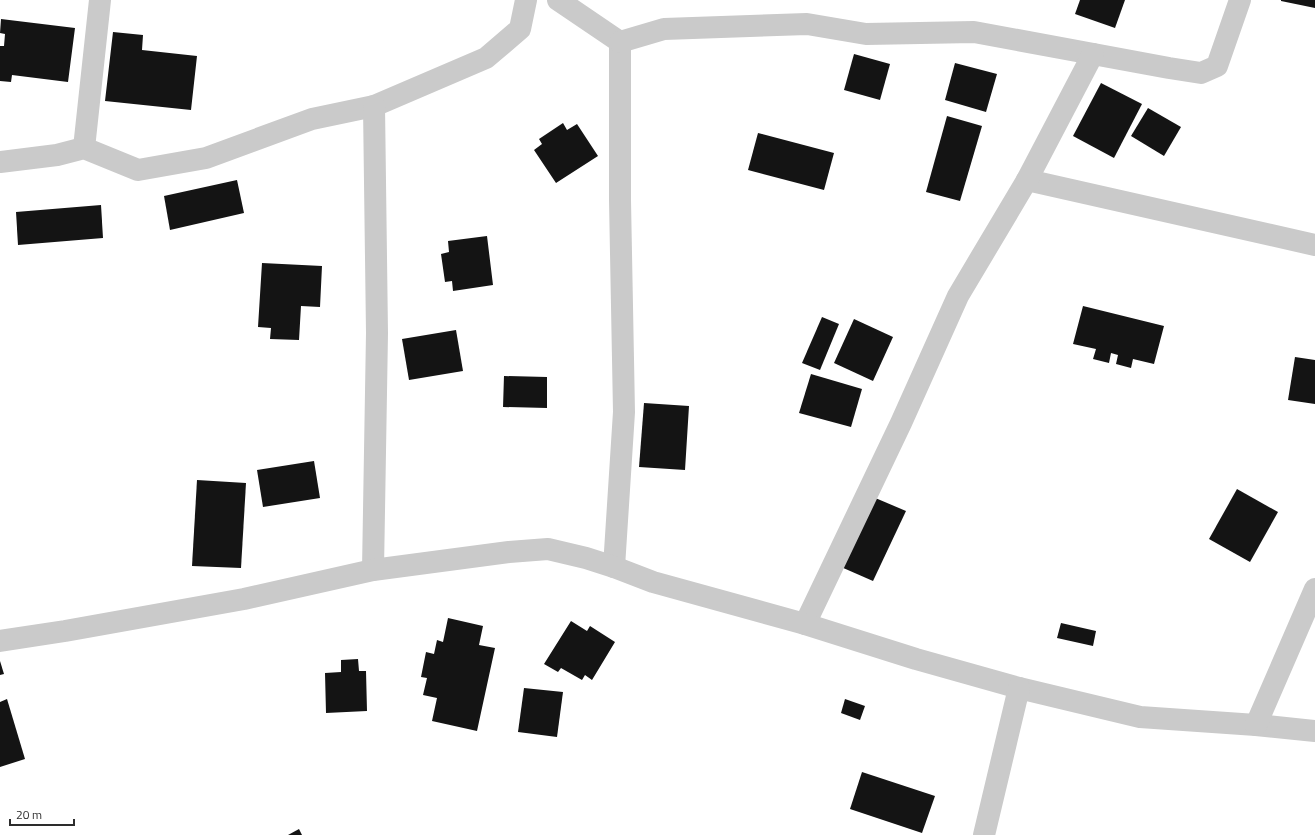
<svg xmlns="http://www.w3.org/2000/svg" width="1315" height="835" viewBox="0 0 1315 835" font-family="'Titillium Web',sans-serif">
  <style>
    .building { fill: #141414 }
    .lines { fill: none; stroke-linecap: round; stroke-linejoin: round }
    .street { stroke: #cacaca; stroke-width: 22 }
  </style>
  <rect width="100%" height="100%" fill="#fff"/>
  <g class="building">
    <path d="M1080,0H1125L1115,28L1075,14Z"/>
    <path d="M1281,0H1315V8L1281,1Z"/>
    <path d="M1,19L75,28L68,82L12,75L11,82L0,81V46H4L5,34L0,33Z"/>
    <path d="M113,32L143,35L142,50L197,56L191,110L105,101Z"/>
    <path d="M854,54L890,64L880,100L844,90Z"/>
    <path d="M955,63L997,74L986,112L945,100Z"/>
    <path d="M1101,83L1142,104L1114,158L1073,136Z"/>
    <path d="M1148,108L1181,127L1164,156L1131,136Z"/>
    <path d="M947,116L982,126L960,201L926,192Z"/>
    <path d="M563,123L567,130L577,124L598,156L556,183L534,150L542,144L539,139Z"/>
    <path d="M758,133L834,153L824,190L748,170Z"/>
    <path d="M237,180L244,213L170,230L164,196Z"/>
    <path d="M101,205L103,238L18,245L16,212Z"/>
    <path d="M487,236L493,285L453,291L452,281L445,282L441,254L449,252L448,241Z"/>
    <path d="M262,263L322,266L320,307L301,306L299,340L270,339L271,328L258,327Z"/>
    <path d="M1083,306L1164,326L1154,364L1133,359L1131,368L1116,364L1118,355L1111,353L1109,363L1093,359L1096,349L1073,344Z"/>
    <path d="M822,317L839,324L820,370L802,363Z"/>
    <path d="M854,319L893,337L873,381L834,363Z"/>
    <path d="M456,330L463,371L409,380L402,339Z"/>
    <path d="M1295,357L1315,360V404L1288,400Z"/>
    <path d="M811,374L862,389L851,427L799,413Z"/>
    <path d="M504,376L547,377V408L503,407Z"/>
    <path d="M644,403L689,406L685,470L639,467Z"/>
    <path d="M314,461L320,498L263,507L257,470Z"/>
    <path d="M197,480L246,483L241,568L192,566Z"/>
    <path d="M1237,489L1278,512L1250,562L1209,539Z"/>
    <path d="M873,497L906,511L873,581L841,567Z"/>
    <path d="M448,618L483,626L479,645L495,648L477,731L432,721L437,698L423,695L427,678L421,677L426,652L434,654L437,640L443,642Z"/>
    <path d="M571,621L587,631L590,626L615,642L592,680L585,675L582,680L561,668L558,672L544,664Z"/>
    <path d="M1061,623L1096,631L1093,646L1057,638Z"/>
    <path d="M358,659L359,671H366L367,711L326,713L325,673L341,672V660Z"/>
    <path d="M0,661L4,674L0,675Z"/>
    <path d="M524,688L563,692L557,737L518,732Z"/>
    <path d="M7,699L25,759L0,767V702Z"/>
    <path d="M845,699L865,706L860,720L841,713Z"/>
    <path d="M862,772L935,796L922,833L850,809Z"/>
    <path d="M299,829L302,835H288Z"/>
  </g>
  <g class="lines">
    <g class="street">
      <path d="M558,0L620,42V200L624,412L614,567"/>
      <path d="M620,42L664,29L807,24L866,34L974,32L1169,68L1201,73L1217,66L1240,0"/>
      <path d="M84,148L100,0"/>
      <path d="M0,162L57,155L84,148L138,170L206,158L312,119L374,106L486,58L520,29L526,0"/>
      <path d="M1027,180L1315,245"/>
      <path d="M373,570L377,333L374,106"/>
      <path d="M805,624L901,423L958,296L1027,180L1093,54"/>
      <path d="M0,641L65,631L244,599L373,570L509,552L548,549L586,558L614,567L653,582L805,624L916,659L1019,688L1140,717L1256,725L1315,731"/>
      <path d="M1256,725L1315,589"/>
      <path d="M984,835L1019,688"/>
    </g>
  </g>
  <path d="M10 819v6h64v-6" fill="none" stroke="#2d2d2d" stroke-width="2"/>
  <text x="16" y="819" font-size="12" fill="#2d2d2d" stroke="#ffffff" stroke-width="3" paint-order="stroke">20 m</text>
</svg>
